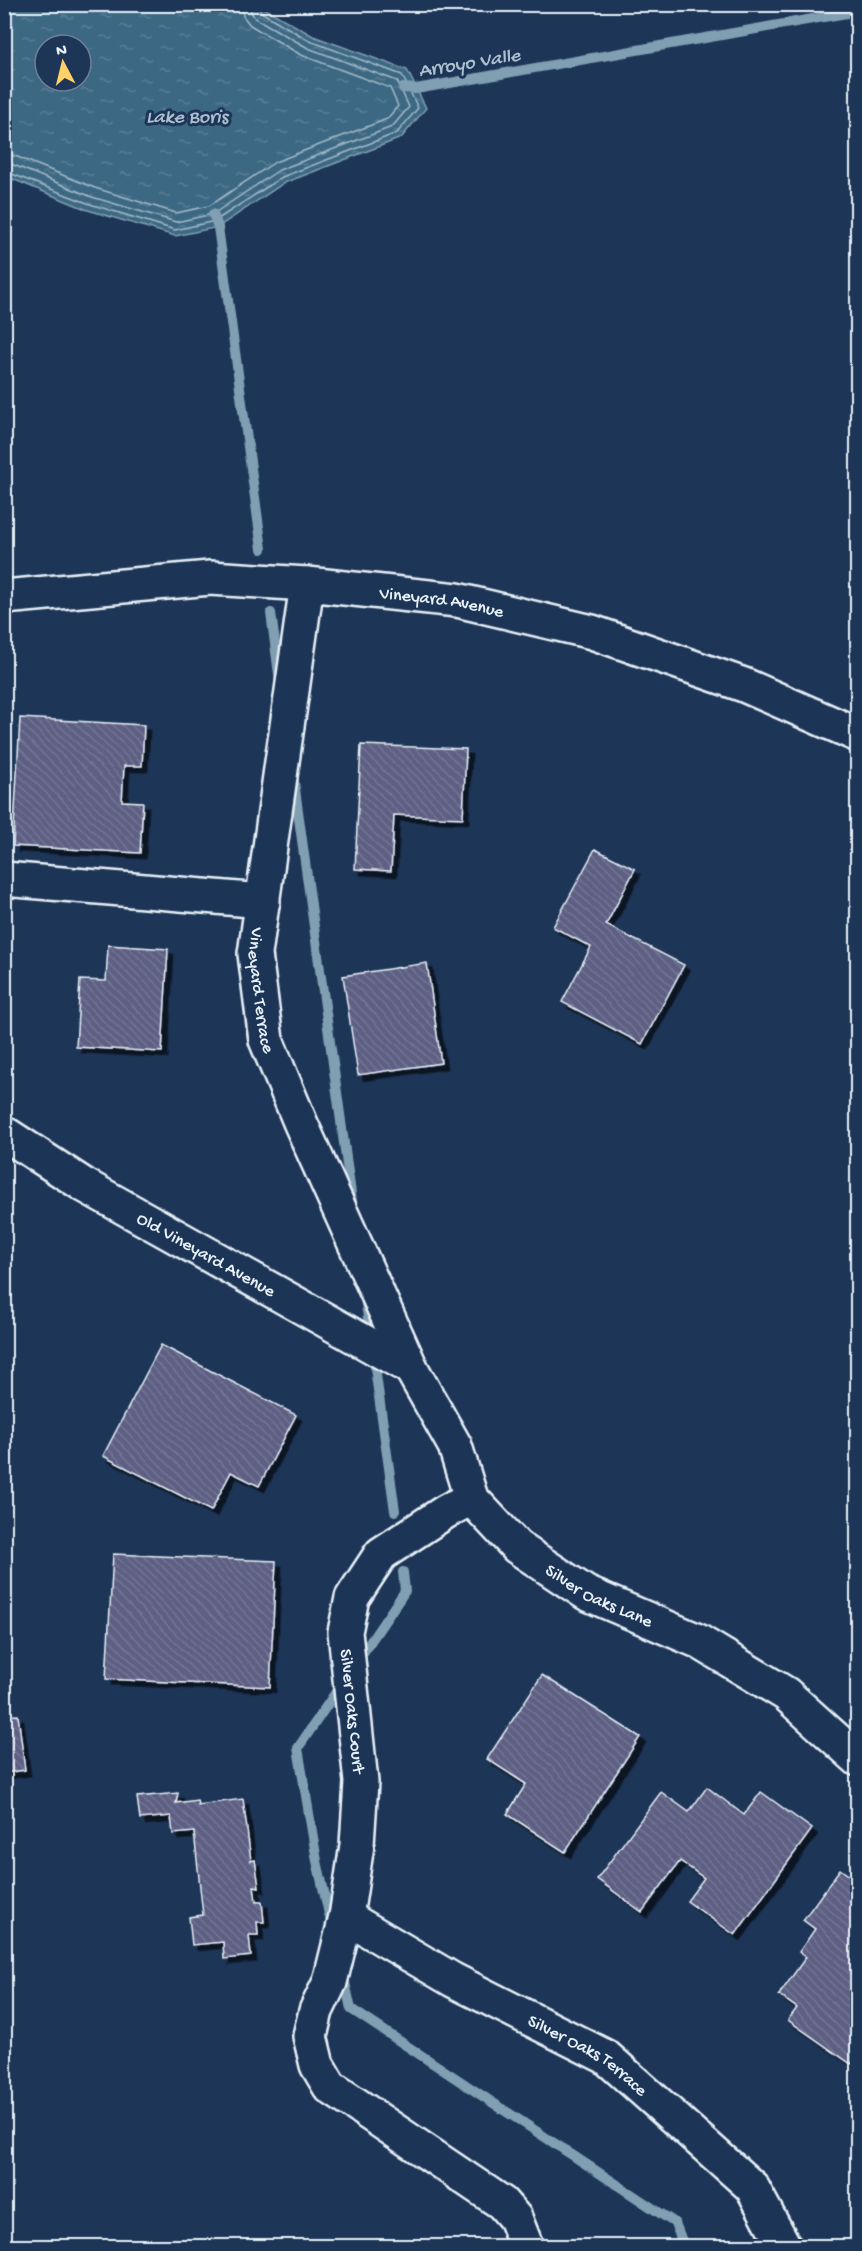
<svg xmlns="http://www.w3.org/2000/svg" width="862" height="2251" viewBox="0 0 862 2251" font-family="'Gochi Hand',sans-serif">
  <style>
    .water { fill: url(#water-ripples); stroke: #819fb2; stroke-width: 1.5; fill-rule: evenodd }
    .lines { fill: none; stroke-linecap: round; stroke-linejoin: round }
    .shore { stroke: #a4bac9; stroke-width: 1.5 }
    .stream { stroke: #819fb2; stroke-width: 10 }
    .building { fill: url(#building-back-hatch); stroke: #e8f1f8; stroke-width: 1.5; filter: url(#shadow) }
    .minor-casing { stroke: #e8f1f8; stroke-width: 38 }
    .minor { stroke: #1d3557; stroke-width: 33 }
    .labels { text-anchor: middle; stroke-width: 6; stroke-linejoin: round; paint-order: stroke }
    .street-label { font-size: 18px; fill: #e8f1f8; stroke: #1d3557 }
    .water-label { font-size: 20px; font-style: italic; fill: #acc1cf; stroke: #1d3557 }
  </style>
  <defs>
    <pattern id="water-ripples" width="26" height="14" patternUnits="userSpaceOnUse" patternTransform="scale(1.5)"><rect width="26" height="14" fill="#3d6883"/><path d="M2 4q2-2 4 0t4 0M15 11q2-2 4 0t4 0" fill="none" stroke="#597e95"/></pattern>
    <pattern id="building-back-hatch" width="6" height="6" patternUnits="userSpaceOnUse" patternTransform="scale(1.5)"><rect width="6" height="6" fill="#5d5f83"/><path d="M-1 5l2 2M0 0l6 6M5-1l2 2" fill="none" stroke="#747695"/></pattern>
    <filter id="shadow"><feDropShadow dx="5.5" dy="5.5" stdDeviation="0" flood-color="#0009"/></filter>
  </defs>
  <rect width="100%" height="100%" fill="#1d3557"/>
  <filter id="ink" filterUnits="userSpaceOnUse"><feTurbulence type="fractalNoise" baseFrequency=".0167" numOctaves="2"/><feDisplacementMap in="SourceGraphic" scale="12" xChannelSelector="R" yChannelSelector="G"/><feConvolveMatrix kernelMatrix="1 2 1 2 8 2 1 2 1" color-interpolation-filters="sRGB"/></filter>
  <g filter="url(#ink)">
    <path class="water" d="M5,4L259,5L313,36L407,70L426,108L401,138L284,183L218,227L175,236L88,210L5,176ZM45,45H81V81H45Z"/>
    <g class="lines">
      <g class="shore">
        <path d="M4,155L15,156L95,188L176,213L209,206L275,162L387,119L398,106L390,88L301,55L250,25L243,16L241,4"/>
        <path d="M4,164H11L92,197L176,222L213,214L279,170L392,127L409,107L397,81L308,48L255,18L251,12L250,4"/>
        <path d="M4,171L90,204L175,230L215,221L282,177L397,133L418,108L402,75L310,41L261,12L257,4"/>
      </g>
      <g class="stream">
        <path d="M403,88L416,89L858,11"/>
        <path d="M213,214L218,227L262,549"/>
        <path d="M271,613L280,682"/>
        <path d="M293,775L353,1208"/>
        <path d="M365,1298L369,1324"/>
        <path d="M375,1368L395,1511"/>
        <path d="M356,1663L405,1591L403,1572"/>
        <path d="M332,1927L317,1861L298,1748L342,1683"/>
        <path d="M343,1974L351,2009L675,2223L684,2246"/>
      </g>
    </g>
    <g class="building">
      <path d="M20,718L144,725L142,766H124L122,801L143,802L140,853L13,846Z"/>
      <path d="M361,745L466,749L463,818L394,815L391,871L355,869Z"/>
      <path d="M595,849L635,869L606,925L684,965L642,1044L562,1002L591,947L553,927Z"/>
      <path d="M108,945L168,949L162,1052L76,1047L80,980L106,981Z"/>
      <path d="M427,963L441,1063L358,1075L343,976Z"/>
      <path d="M161,1345L296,1415L259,1486L231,1472L211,1511L103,1456Z"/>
      <path d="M113,1554L276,1561L270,1687L106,1679Z"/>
      <path d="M542,1675L640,1737L565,1852L507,1814L526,1784L487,1759Z"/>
      <path d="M18,1715L25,1770L4,1773V1716Z"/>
      <path d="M707,1787L744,1815L761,1792L812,1829L735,1935L687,1901L704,1878L680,1861L642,1912L597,1879L661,1792L689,1812Z"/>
      <path d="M178,1793L176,1803L197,1800L198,1805L243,1799L251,1861L255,1860L259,1887L254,1886L256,1902H262L264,1922H257L258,1935H249L251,1956L224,1959L223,1942L192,1945L189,1917L203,1915L194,1832L173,1834L171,1816L140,1819L137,1797Z"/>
      <path d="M840,1869L858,1882V2055L851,2064L788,2020L797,2008L779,1995L806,1957L799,1952L815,1929L803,1920Z"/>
    </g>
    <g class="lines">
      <g class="minor-casing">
        <g id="minor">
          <path id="s1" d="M307,584L255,954L266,1040L301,1124L411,1368L455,1446L471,1498L517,1547L586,1593L698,1641L786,1694L858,1759"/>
          <path id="s2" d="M4,597L210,578L307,584L457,600L592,632L744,685L858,735"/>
          <path d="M4,879L263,901"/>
          <path id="s3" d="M4,1133L84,1185L411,1368"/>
          <path id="s4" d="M471,1498L445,1512L381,1554L352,1598L345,1632L361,1782L357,1845L346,1917L330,1982L316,2011L310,2036L317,2065L330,2087L502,2203L515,2218L526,2246"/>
          <path id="s5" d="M346,1917L453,1980L606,2057L752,2187L784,2246"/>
        </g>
      </g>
      <use href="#minor" class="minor"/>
    </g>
  </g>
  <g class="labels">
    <g class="street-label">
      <text dy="6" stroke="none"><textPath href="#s2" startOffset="440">Vineyard Avenue</textPath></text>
      <text dy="6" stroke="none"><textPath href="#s1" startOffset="410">Vineyard Terrace</textPath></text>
      <text dy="6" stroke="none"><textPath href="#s3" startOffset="236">Old Vineyard Avenue</textPath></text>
      <text dy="6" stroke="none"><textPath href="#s1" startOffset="1126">Silver Oaks Lane</textPath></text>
      <text dy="6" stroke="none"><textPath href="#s4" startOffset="273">Silver Oaks Court</textPath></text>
      <text dy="6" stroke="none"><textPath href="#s5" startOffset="279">Silver Oaks Terrace</textPath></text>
    </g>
    <g class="water-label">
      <text transform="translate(469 61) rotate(-9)" y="7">Arroyo Valle</text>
      <text x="187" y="122">Lake Boris</text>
    </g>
  </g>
  <rect width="862" height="2251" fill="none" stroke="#1d3557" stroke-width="24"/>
  <rect x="12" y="12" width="838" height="2227" fill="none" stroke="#e8f1f8" stroke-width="2" filter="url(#ink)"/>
  <g transform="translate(63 63) rotate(353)"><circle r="28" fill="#1d3557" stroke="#6e8097" stroke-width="1.5"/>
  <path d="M0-4.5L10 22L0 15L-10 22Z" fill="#ffd166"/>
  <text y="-9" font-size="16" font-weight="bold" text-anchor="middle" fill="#e8f1f8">N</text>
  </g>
</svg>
